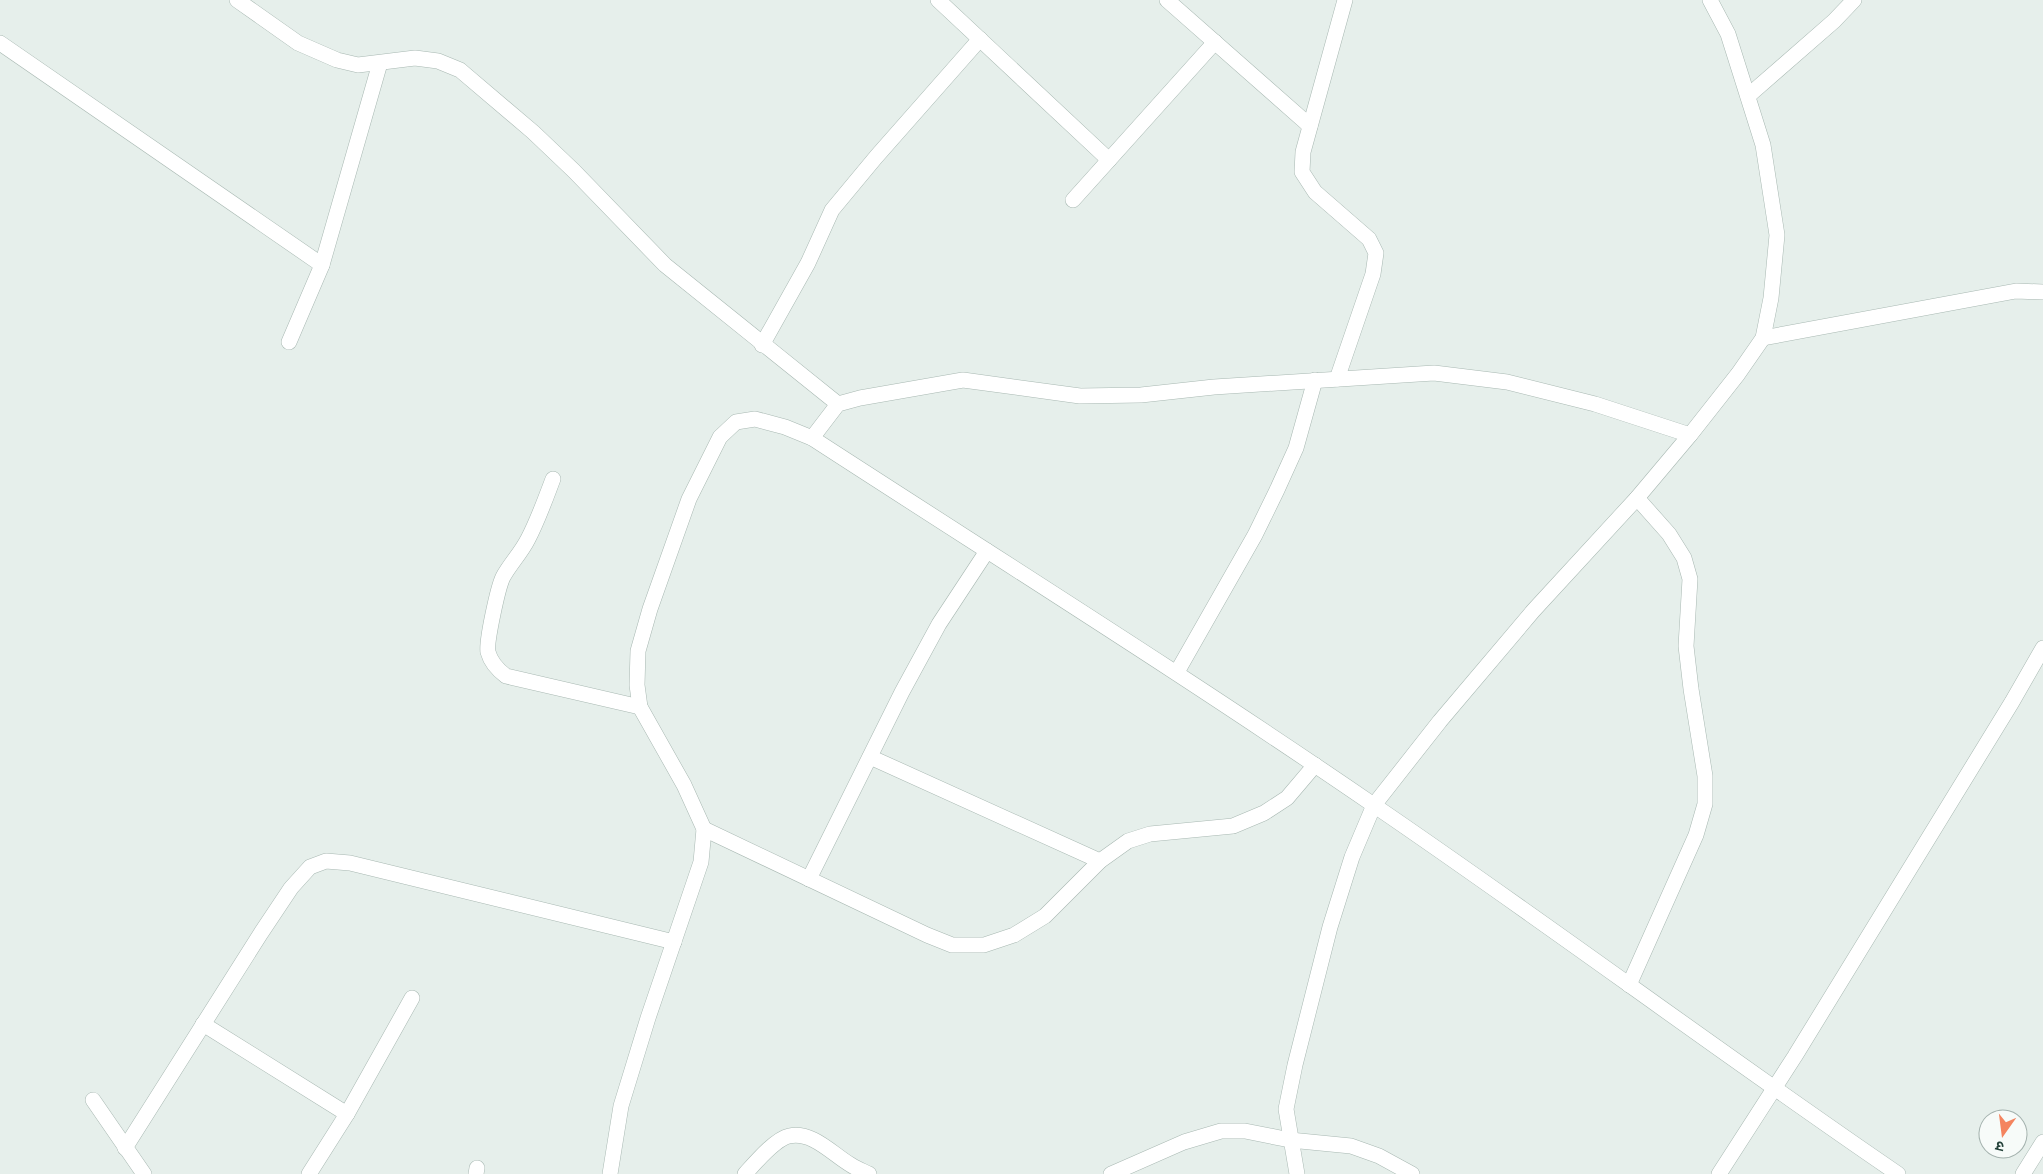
<svg xmlns="http://www.w3.org/2000/svg" width="2043" height="1174" viewBox="0 0 2043 1174" font-family="'DejaVu Sans','Noto Sans Devanagari',sans-serif">
  <style>
    .lines { fill: none; stroke-linecap: round; stroke-linejoin: round }
    .minor-casing { stroke: #a8b8b2; stroke-width: 16 }
    .minor { stroke: #fff; stroke-width: 15 }
  </style>
  <rect width="100%" height="100%" fill="#e6efeb"/>
  <g class="lines">
    <g class="minor-casing">
      <g id="minor">
        <path d="M237,0L298,43L337,60L358,65L415,58L438,61L460,70L533,132L574,171L665,265L838,404"/>
        <path d="M938,0L1109,160"/>
        <path d="M1167,0L1310,126"/>
        <path d="M0,43L322,265"/>
        <path d="M1748,96L1834,21L1854,0"/>
        <path d="M1073,200L1215,42"/>
        <path d="M1763,338L2016,291L2043,292"/>
        <path d="M289,342L322,265L380,63"/>
        <path d="M762,345L808,263L832,210L876,157L980,39"/>
        <path d="M1337,379L1373,274L1376,253L1369,239L1315,192L1302,172L1303,152L1345,0"/>
        <path d="M812,438L838,404L860,398L963,380L1080,396L1141,395L1214,387L1434,373L1507,382L1595,404L1690,435"/>
        <path d="M553,479C545,500 538,520 528,539C521,553 510,564 503,577C498,587 486,642 488,652C491,663 498,670 506,676L640,707"/>
        <path d="M1177,672L1255,535L1277,490L1296,448L1315,380"/>
        <path d="M870,757L1100,861"/>
        <path d="M704,829L927,935L952,945H984L1014,935L1045,916L1100,861L1128,841L1150,834L1233,826L1264,813L1287,798L1315,765"/>
        <path d="M809,879L902,692L939,624L987,551"/>
        <path d="M1629,985L1696,835L1705,804V776L1691,689L1686,646L1690,579L1684,558L1669,534L1637,498"/>
        <path d="M203,1024L347,1114"/>
        <path d="M93,1100L144,1174"/>
        <path d="M125,1148L261,933L291,888L310,867L326,861L350,863L674,942"/>
        <path d="M309,1174L347,1114L412,998"/>
        <path d="M476,1174L477,1168"/>
        <path d="M610,1174L621,1106L648,1018L701,862L704,829L684,785L640,707L637,685L638,651L650,609L689,499L720,437L736,422L755,419L785,427L812,438C1000,560 1190,679 1375,806C1551,926 1722,1054 1898,1174"/>
        <path d="M745,1174C755,1163 775,1139 789,1136C813,1131 832,1154 851,1165C857,1169 863,1171 869,1174"/>
        <path d="M1111,1174L1184,1142L1221,1131H1245L1290,1140L1351,1146L1379,1156L1412,1174"/>
        <path d="M1297,1174L1286,1109L1295,1065L1330,927L1352,857L1374,805L1440,721L1533,611L1637,498L1690,435L1738,374L1763,338L1771,298L1777,235L1763,145L1728,34L1710,0"/>
        <path d="M1719,1174L1795,1056L2012,702L2043,648"/>
        <path d="M2023,1174L2043,1142"/>
      </g>
    </g>
    <use href="#minor" class="minor"/>
  </g>
  <g transform="translate(2003 1134) rotate(194)"><circle r="24" fill="#f7fbf9" stroke="#a3b1ad"/>
  <path d="M0-4L9 19L0 12L-9 19Z" fill="#f4845f"/>
  <text y="-8" font-size="14" font-weight="bold" text-anchor="middle" fill="#24423a">उ</text>
  </g>
</svg>
